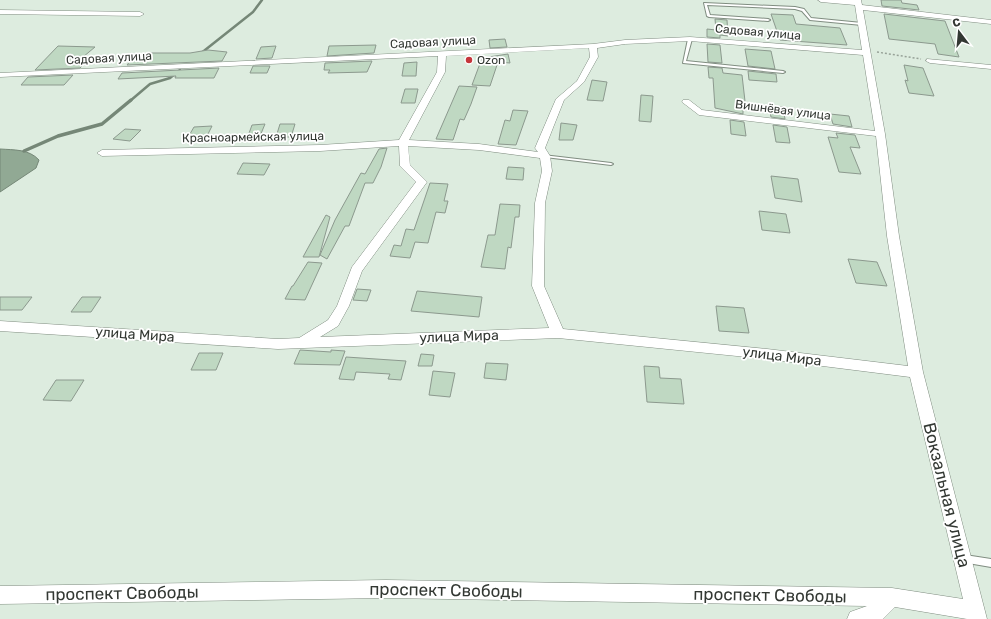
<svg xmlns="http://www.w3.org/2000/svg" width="991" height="619" viewBox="0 0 991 619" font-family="Rubik,sans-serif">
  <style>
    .water { fill: #91a994; stroke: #758777 }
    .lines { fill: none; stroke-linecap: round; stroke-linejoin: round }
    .stream-far1 { stroke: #758777; stroke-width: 2.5 }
    .stream { stroke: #758777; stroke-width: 3.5 }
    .building { fill: #bfd8c2; stroke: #8c998e }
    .lane-casing { stroke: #808d81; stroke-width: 2 }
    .street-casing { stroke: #808d81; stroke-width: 1 }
    .path { stroke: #97a298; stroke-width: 1.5; stroke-dasharray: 2 2; stroke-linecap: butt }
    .lane { fill: #fff; fill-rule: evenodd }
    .street { fill: #fff; fill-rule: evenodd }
    .poi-dot { fill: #c5353b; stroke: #fff; stroke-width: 1.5 }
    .labels { text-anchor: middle; stroke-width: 3.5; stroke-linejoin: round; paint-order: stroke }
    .far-street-label { font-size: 12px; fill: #333833; stroke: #fff }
    .far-poi-label { font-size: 12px; fill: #333833; stroke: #fff; text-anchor: start }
    .street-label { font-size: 14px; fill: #333833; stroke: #fff }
    .near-street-label { font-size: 17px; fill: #333833; stroke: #fff }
  </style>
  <rect width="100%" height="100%" fill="#ddecdf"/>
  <path class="water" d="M0,149C14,150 29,149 39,160L36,168L0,192Z"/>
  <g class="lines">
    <g class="stream-far1">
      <path d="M200,54L253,12L262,0"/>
      <path d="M130,101L150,84L170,78L180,70"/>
    </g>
    <path class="stream" d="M24,151L58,136L102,124L131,100"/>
  </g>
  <g class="building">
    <path d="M881,0H901L902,3L917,5L919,10L882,6Z"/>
    <path d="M771,14L793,15L796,24L840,28L847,45L780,40Z"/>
    <path d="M884,14L945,21L959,57L938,54L935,44L889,39Z"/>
    <path d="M715,19L727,20L728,36L720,35V38L707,37V29L716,30Z"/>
    <path d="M505,39L507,47L490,48L489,40Z"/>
    <path d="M707,44L720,45L722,63L708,62Z"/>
    <path d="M376,45L374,53L327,56L329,46Z"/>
    <path d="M58,46L95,47L83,57H91L80,68L35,70Z"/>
    <path d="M276,46L272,58L256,59L261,47Z"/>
    <path d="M745,49L771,51L775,69L748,66Z"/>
    <path d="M208,50L227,52L222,61L127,65L135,55L149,54L150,53H190Z"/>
    <path d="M508,54L510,63L498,62L490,86L472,85L482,58Z"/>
    <path d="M372,61L367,72L328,73L330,70H324L325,63Z"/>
    <path d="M417,62L416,76H402L404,63Z"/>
    <path d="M904,65L923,68L934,96L909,93L905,80L908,81Z"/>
    <path d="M253,66H270L267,73H250Z"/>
    <path d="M708,67L722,68L723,73L742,75L746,110L743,109V114L715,108L713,78H709Z"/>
    <path d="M219,68L214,78H175L176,76L118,79L122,73Z"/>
    <path d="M748,71L776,74L777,82L749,80Z"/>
    <path d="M73,75L64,85H21L28,77Z"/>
    <path d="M592,80L607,82L603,101L587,100Z"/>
    <path d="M459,86L477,87L471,104L464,120L460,119L453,140L436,139Z"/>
    <path d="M405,89H418L415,103H401Z"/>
    <path d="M641,95L653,96L651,122L639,121Z"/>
    <path d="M769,106L783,107L785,119L771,117Z"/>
    <path d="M513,110L528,111L516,145L498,144L505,120L510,121Z"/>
    <path d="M830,114L849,116L852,127L833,124Z"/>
    <path d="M730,120L744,122L746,136L731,134Z"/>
    <path d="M561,123L577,125L573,140H559Z"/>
    <path d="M265,124L260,136H248L252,125Z"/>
    <path d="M280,124H295L291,137H276Z"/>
    <path d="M773,125L787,127L790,143L776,142Z"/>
    <path d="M212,126L206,138L187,139L194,127Z"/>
    <path d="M125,129L141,130L130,141L113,139Z"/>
    <path d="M836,133L855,135L860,148L850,147L861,174L839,172L828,137L838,138Z"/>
    <path d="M387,148L381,167L373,183H365L349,226H345L327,259L320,255L335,220L361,173L365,174L379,149Z"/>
    <path d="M243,163L270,164L264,175L237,174Z"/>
    <path d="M508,167L524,168L523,180L506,179Z"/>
    <path d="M771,176L798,179L802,202L775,198Z"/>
    <path d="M430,183L448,184L444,201H448L445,213L436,212L428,243L415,242L410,258L390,256L394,245L401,246L406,229L414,230Z"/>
    <path d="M500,204L520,205L519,217H515L511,248L508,247L505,269L481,267L488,235H495Z"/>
    <path d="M759,211L786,214L790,233L762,230Z"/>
    <path d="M326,215L330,217L319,257H303Z"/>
    <path d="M848,259L877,262L887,286L856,283Z"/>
    <path d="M308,262L322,263L305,300L285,299L292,286H293Z"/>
    <path d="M357,289L371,290L367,301L353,300Z"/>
    <path d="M417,291L482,297L479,317L411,311Z"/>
    <path d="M0,297H32L22,310H0Z"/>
    <path d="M82,297H101L91,312H71Z"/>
    <path d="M716,306L744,308L749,333L719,331Z"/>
    <path d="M300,350L331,352V350L345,351L340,365L294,364Z"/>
    <path d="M199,353H223L216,370H191Z"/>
    <path d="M421,354L434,355L432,366H418Z"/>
    <path d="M346,357L406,361L401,380L388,379L390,374L356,372L354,380L339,379Z"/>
    <path d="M486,363L508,364L506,380L484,378Z"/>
    <path d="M644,366L659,367L660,378L681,379L684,404L647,402Z"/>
    <path d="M433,371L455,373L450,397L429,395Z"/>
    <path d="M56,380H84L71,401L43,400Z"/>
  </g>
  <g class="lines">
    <g class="lane-casing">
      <g id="lane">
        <path d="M704,3L795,7L804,9L811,18L862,23L864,24L862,25L810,20L802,11L795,9L707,5L710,15L768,19L770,20L768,21L709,17L707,16Z"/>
        <path d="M690,38L692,39L686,61L783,71L785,72L783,73L683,63L688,39Z"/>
        <path d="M543,155L611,163L613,164L611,165L545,157H543Z"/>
        <path d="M965,555L991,559V567L962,562L961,559L962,556Z"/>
      </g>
    </g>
    <g class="street-casing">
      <g id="street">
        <path d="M818,0H861L862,5L991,20V24L863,10L885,134L899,236L923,372L987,619H967L895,607L883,619H847L850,612L867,606L386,598L0,604V586L386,580L892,588L963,599L910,377L767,359L558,338L278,349L0,331V321L278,339L299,338L328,320L337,306L352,267L416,182L400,166L399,146L320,151L102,156L97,153L102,150L320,145L399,140L437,72L438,56L0,77V73L593,44L625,40L690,37L862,50L855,5L821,2ZM690,41L863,55L875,131L702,110L689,100H683L682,102L699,115L876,136L887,236L908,366L767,349L563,329L544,286L545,203L552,171L550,156L545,148L564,100L584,82L598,57L597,48L625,44ZM589,48L590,57L577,81L556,99L535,148L538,152L479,144L409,140L445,72L446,56ZM408,146L479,150L540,158L542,171L535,203L532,286L549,328L320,337L338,326L349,306L362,271L427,182L410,165Z"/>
        <path d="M0,10L140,12L144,14L140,16L0,14Z"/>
        <path d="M927,59L991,65V69L930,63L926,61Z"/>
      </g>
    </g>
    <path class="path" d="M877,52L921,59"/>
    <use href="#lane" class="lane"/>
    <use href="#street" class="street"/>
  </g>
  <circle class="poi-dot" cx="469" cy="60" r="4"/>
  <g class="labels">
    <g class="far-street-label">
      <text transform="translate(758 32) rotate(5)" y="4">Садовая улица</text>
      <text transform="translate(433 42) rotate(-3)" y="4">Садовая улица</text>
      <text transform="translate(109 58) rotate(-3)" y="4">Садовая улица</text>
      <text transform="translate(783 110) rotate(7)" y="4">Вишнёвая улица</text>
      <text transform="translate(253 137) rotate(-1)" y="4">Красноармейская улица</text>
    </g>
    <g class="far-poi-label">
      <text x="477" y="64">Ozon</text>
    </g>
    <g class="street-label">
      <text transform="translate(135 334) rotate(4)" y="5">улица Мира</text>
      <text transform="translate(459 336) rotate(-2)" y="5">улица Мира</text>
      <text transform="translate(782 356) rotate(7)" y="5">улица Мира</text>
    </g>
    <g class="near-street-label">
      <text transform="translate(947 495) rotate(76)" y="6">Вокзальная улица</text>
      <text transform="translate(446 590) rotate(1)" y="6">проспект Свободы</text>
      <text transform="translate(122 593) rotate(-1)" y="6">проспект Свободы</text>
      <text transform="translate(770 595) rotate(1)" y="6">проспект Свободы</text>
    </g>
  </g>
  <g transform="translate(959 32) rotate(344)" stroke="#ffffff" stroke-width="3" paint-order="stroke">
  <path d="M0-3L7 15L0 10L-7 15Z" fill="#333833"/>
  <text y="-6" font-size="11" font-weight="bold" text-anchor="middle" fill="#333833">С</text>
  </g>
</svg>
